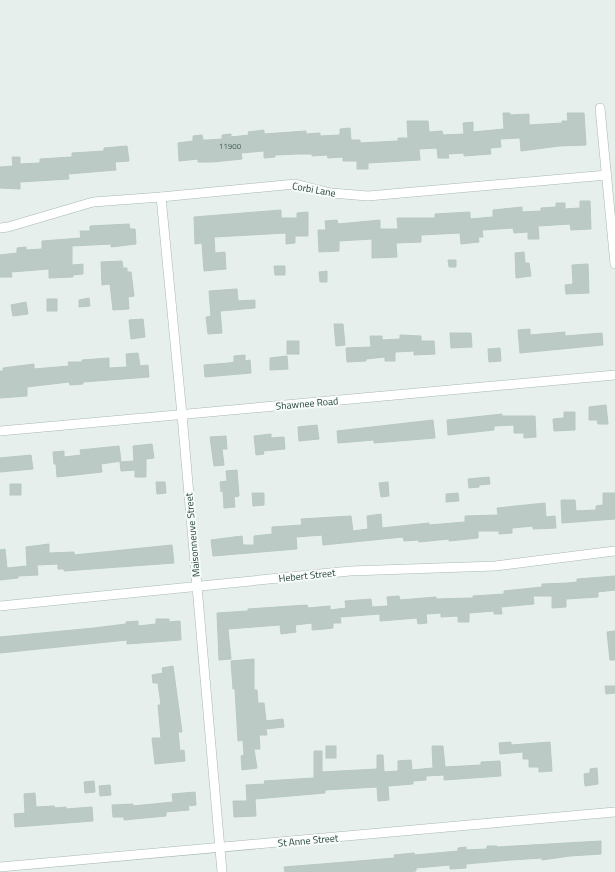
<svg xmlns="http://www.w3.org/2000/svg" width="615" height="872" viewBox="0 0 615 872" font-family="'Titillium Web',sans-serif">
  <style>
    .building { fill: #bbcac4; stroke: #b8c9c2 }
    .lines { fill: none; stroke-linecap: round; stroke-linejoin: round }
    .minor-casing { stroke: #a8b8b2; stroke-width: 10 }
    .minor { stroke: #fff; stroke-width: 9 }
    .labels { text-anchor: middle; stroke-width: 4; stroke-linejoin: round; paint-order: stroke }
    .number-label { font-size: 8px; fill: #4a645c }
    .street-label { font-size: 10px; fill: #24423a; stroke: #f7fbf9 }
  </style>
  <rect width="100%" height="100%" fill="#e6efeb"/>
  <g class="building">
    <path d="M503,113H510V115L529,114V125L562,123V121H568L567,113H584L586,145L559,146L521,151L520,138L500,139L501,147L490,148L491,154L464,156V153L448,154L449,158H438L437,148L419,149L420,160L368,163V169H357V161H343V157L328,158L327,155L312,156V154H297L275,155V157L264,158V151L241,153L242,159L213,162H198V159L179,161L178,143L193,141V136L202,135L203,140H208L222,139V135L231,134V137L249,135L248,132L264,130V134L306,131V134L320,133V136L340,135V129L350,128L351,140H360V143L398,141V138H408L407,121H428L429,132L442,131L443,135L464,134L463,123L473,122V132L504,129Z"/>
    <path d="M127,146L129,161L115,162L116,170L68,174L69,179L20,182V189L0,188V167L13,166L12,157H20V164L40,163V159L72,157V153L104,151V148Z"/>
    <path d="M580,201H590L591,229L571,230L570,224L538,226L539,239H528V232L514,233L513,228L482,230L483,237H478L479,242L461,244L460,233L421,235V242L396,243L397,257L372,258V239L339,241V251L319,252L318,230H326L325,221L337,220L338,224L380,220V229H398L397,218H435V214L470,212V219L493,217V210L522,207V212L541,211V208L556,207V203H565V209L580,208Z"/>
    <path d="M281,210V218H297V213L308,212V236H295V243L286,244V233L214,237L215,253L225,252L226,269L204,271L202,243L195,244L194,217Z"/>
    <path d="M129,224L130,229H135L136,244L111,247V244L72,246V265L83,264V274L73,275V277L49,278V269L11,272L12,277H0V255L17,253V248L26,247V250L42,249V241L81,238L80,231H90V226Z"/>
    <path d="M524,252L525,263H529L531,276L516,278L515,253Z"/>
    <path d="M448,260H456V267H449Z"/>
    <path d="M122,261L123,268H127V272H131L134,296L128,297L129,309L113,310L110,284L102,285L101,262Z"/>
    <path d="M588,264L589,293L566,294L565,285L573,284L572,265Z"/>
    <path d="M274,266H285V275H275Z"/>
    <path d="M327,271V282H320L319,272Z"/>
    <path d="M237,289L238,301L255,300V308L220,311L222,333L208,334L206,317L211,316L209,291Z"/>
    <path d="M89,298L90,306L79,307V300Z"/>
    <rect x="47" y="299" width="10" height="12"/>
    <path d="M26,302L28,314L13,316L11,305Z"/>
    <path d="M143,319L145,337L131,339L129,320Z"/>
    <path d="M334,324H343L345,345L336,346Z"/>
    <path d="M530,329V335L565,332V336L602,333L603,345L520,353L518,330Z"/>
    <path d="M450,333H471L472,347L451,348Z"/>
    <path d="M400,335L421,336V341H434L435,354L414,355V351L395,352V361H385V357L366,359V361L347,362L346,348L371,347L370,336H382V340L400,339Z"/>
    <rect x="287" y="341" width="12" height="13"/>
    <path d="M500,348L501,361L489,362L488,349Z"/>
    <path d="M138,353L140,366L148,365L149,377L83,382V384L70,385L69,382L35,386L27,387V396L0,398V371H3V368L34,364V369L69,366L68,362H82V360L109,358V368L127,367L126,354Z"/>
    <path d="M245,355V361L250,360L251,373L205,377L204,365L229,363L234,362V356Z"/>
    <path d="M287,356L288,369L270,370V358Z"/>
    <path d="M606,405L608,424H598L597,420H589V407Z"/>
    <path d="M564,412H575V430L554,431L553,419L564,418Z"/>
    <path d="M502,414V416H535L536,437L524,438V433H514V425L494,426V430L448,435L447,420Z"/>
    <path d="M433,420L435,438L374,443V440L338,443L337,431Z"/>
    <path d="M317,425L319,439L299,441L298,427Z"/>
    <path d="M271,434V438L284,437L285,449L263,451L264,454L256,455L254,436Z"/>
    <path d="M226,436L227,449H222L224,465L214,466L210,437Z"/>
    <path d="M152,444L154,458L146,459V477H135V470L121,471L120,462L134,461L133,446Z"/>
    <path d="M119,446L121,461L101,464L102,472L57,477L56,464H54L53,452L64,451V457L81,455L80,450Z"/>
    <path d="M31,455L33,469L0,472V458Z"/>
    <path d="M237,470L239,496L234,497L235,507L224,508L223,491L221,492L220,482L227,481L226,471Z"/>
    <path d="M489,477L490,484L479,485V487L469,488L468,479Z"/>
    <path d="M156,482H165L166,493L157,494Z"/>
    <path d="M388,482L389,496L381,497L379,483Z"/>
    <rect x="10" y="484" width="11" height="11"/>
    <path d="M252,493H264V505L253,506Z"/>
    <path d="M458,493L459,501L446,502V494Z"/>
    <path d="M603,493H615V519L562,523L561,500H575L576,511L596,510V506L603,505Z"/>
    <path d="M545,503L546,517L555,516L556,528L533,529V526L512,528V533L499,534V531H478V538L449,541V539L419,542L418,540L404,541L403,537L323,545L322,535L296,537L297,549L213,556L211,540L242,536L243,545H254V536L272,534V527L302,525L301,519L351,516L353,531L368,529L367,516L381,514L382,528L429,523V525L465,522V516L498,515L497,508Z"/>
    <path d="M49,544V553L74,552V555L172,545L174,563L64,571V569H58V564L37,565L38,575L18,576V578L0,580V550L5,549L7,568L27,566L26,547Z"/>
    <path d="M615,576V590L598,592V597L566,599V607L552,608V596H533L534,604L501,607L502,614H494V611L469,613V622H458V616L441,617V613L426,614L427,623L418,624L417,618L380,621V614L340,617L341,623H333V628L324,629L312,630V623L295,625L296,632L281,634L280,625L228,629L231,659L219,660L217,613L248,611V609L307,605L308,608L330,606V610L346,608L345,601L371,599L372,607L388,606L387,597L399,596L400,600L436,597V599L473,598V596L504,594V591L542,587V584L568,583L577,582V579Z"/>
    <path d="M156,619H169V622L180,621L181,640L127,644V640L0,653V637L94,628L126,624V622L138,621V626L156,624Z"/>
    <path d="M615,631V660H610L607,632Z"/>
    <path d="M254,659V690H257L258,703H264L266,721L283,719L284,727L266,729L267,735H259L260,749H254L257,768L242,770L241,756L244,755L243,740L238,741L235,689H233L231,661Z"/>
    <path d="M173,666L182,732H178L180,751L184,750L185,761L155,764L152,738H161L158,705H161L158,683H153L152,675L163,673L162,668Z"/>
    <path d="M605,686H615V693L606,694Z"/>
    <path d="M511,742V745L550,742L552,771L539,772V767H529V759H523V752L500,754L499,743Z"/>
    <rect x="326" y="746" width="10" height="12"/>
    <path d="M432,746H443L445,767L481,765V762L500,761L501,776L444,780V775L426,776V780L413,781V784L388,786L389,800L378,801L377,787L325,790V793L255,799L256,816L234,817L233,801H247L246,785L265,784L264,781L314,778V751H322V772L377,769V755H383L384,772L398,771V761L411,760L412,770L433,768Z"/>
    <path d="M597,768L598,784L585,786L584,774L590,773V769Z"/>
    <path d="M94,781L95,792L85,793L84,782Z"/>
    <path d="M110,785L111,795L100,796L99,786Z"/>
    <path d="M195,792L196,805L188,806L189,810L166,812V816L134,819L124,820V817H113L112,805L133,804V806L173,802L172,794Z"/>
    <path d="M35,793L36,807L54,806L55,808L66,807V809L92,807L93,821L15,827L14,814L25,813L24,794Z"/>
    <path d="M601,841V854L570,856L542,860V858L511,860L466,864V868L450,869V865L416,868V871L408,872H285L284,867L395,858L394,855L414,853L415,855L458,851V848L466,847V850L487,849V846H497V847Z"/>
  </g>
  <g class="lines">
    <g class="minor-casing">
      <g id="minor">
        <path d="M600,108L615,264"/>
        <path d="M161,197L182,415L222,872"/>
        <path d="M0,228L8,227L93,202L161,197L295,184L331,193L368,196L607,175"/>
        <path d="M0,431L615,375"/>
        <path d="M0,606L350,571L495,566L615,551"/>
        <path d="M0,867L615,812"/>
      </g>
    </g>
    <use href="#minor" class="minor"/>
  </g>
  <g class="labels">
    <g class="number-label">
      <text x="230" y="149">11900</text>
    </g>
    <g class="street-label">
      <text transform="translate(314 189) rotate(10)" y="4">Corbi Lane</text>
      <text transform="translate(307 403) rotate(-5)" y="4">Shawnee Road</text>
      <text transform="translate(192 535) rotate(-95)" y="4">Maisonneuve Street</text>
      <text transform="translate(307 575) rotate(-6)" y="4">Hebert Street</text>
      <text transform="translate(308 840) rotate(-5)" y="4">St Anne Street</text>
    </g>
  </g>
</svg>
